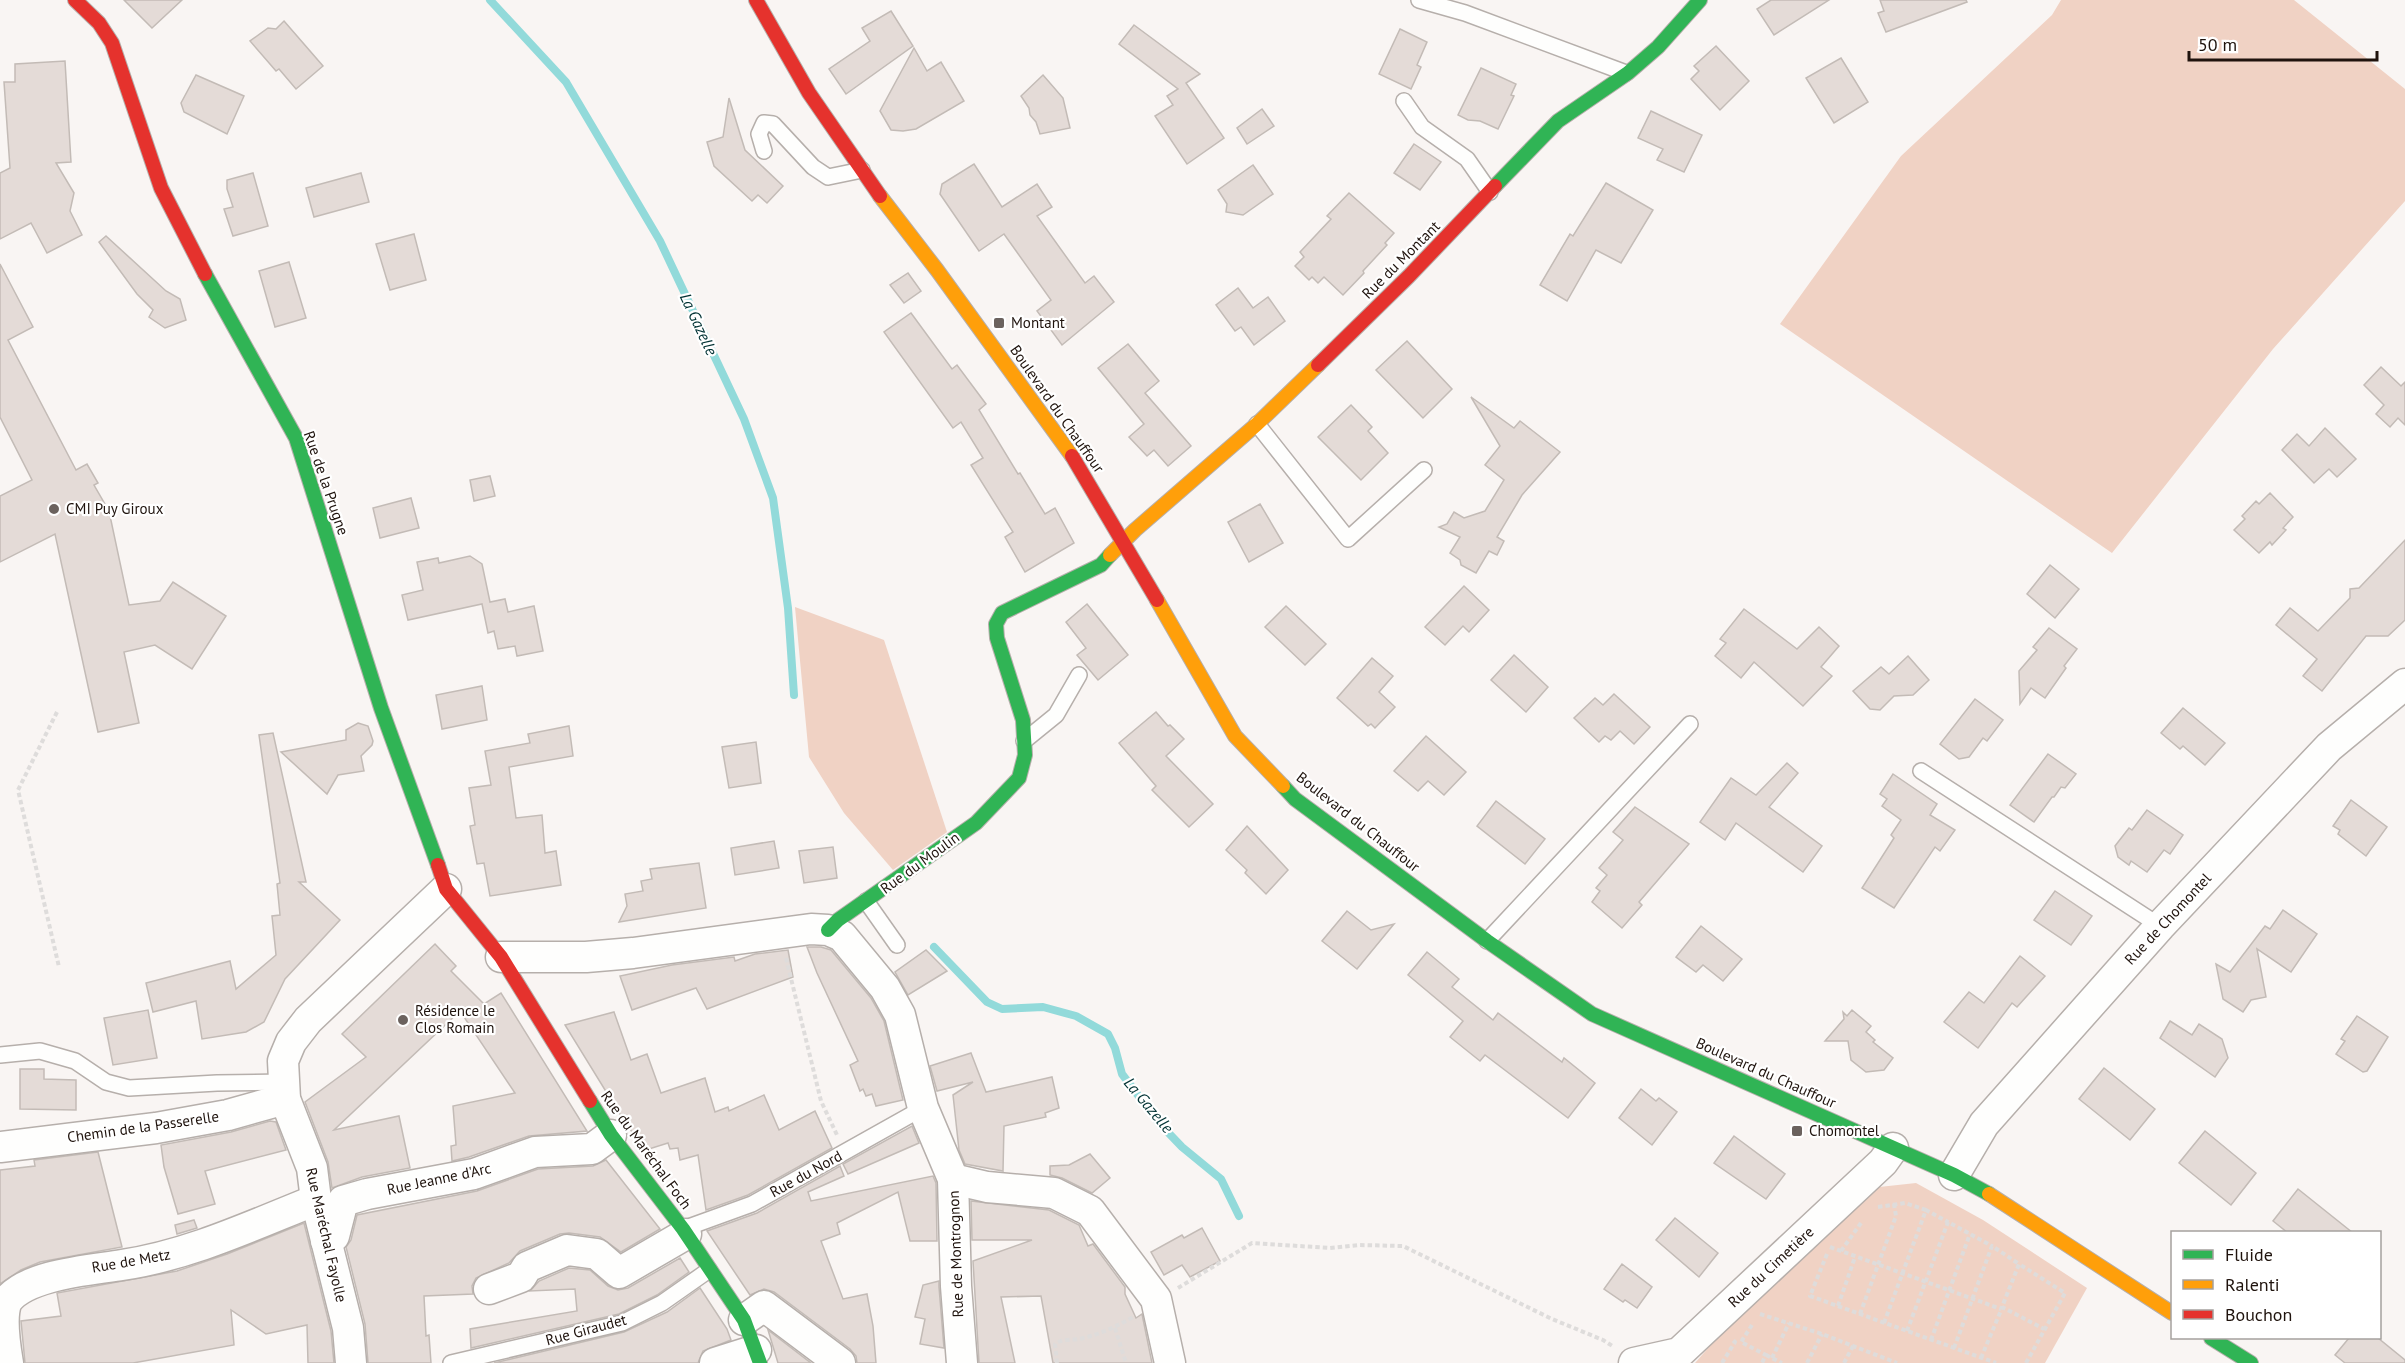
<svg xmlns="http://www.w3.org/2000/svg" width="2405" height="1363" viewBox="0 0 2405 1363" font-family="'PT Sans',sans-serif">
  <style>
    .green { fill: #f0d2c4 }
    .lines { fill: none; stroke-linecap: round; stroke-linejoin: round }
    .stream { stroke: #92dada; stroke-width: 8 }
    .building { fill: #e4dbd7; stroke: #c3bbb6; stroke-width: 1.5 }
    .lane-casing { stroke: #b6afab; stroke-width: 18 }
    .street-casing { stroke: #b6afab; stroke-width: 33 }
    .fast-casing { stroke: #b6afab; stroke-width: 16 }
    .slow-casing { stroke: #b6afab; stroke-width: 16 }
    .jam-casing { stroke: #b6afab; stroke-width: 16 }
    .path { stroke: #dedcdb; stroke-width: 4; stroke-dasharray: 4.5 3; stroke-linecap: butt }
    .lane { stroke: #fefefd; stroke-width: 15 }
    .street { stroke: #fefefd; stroke-width: 30 }
    .fast { stroke: #30b455; stroke-width: 14 }
    .slow { stroke: #ff9f0a; stroke-width: 14 }
    .jam { stroke: #e5322d; stroke-width: 14 }
    .poi-dot { fill: #6b625e; stroke: #fff; stroke-width: 2 }
    .labels { text-anchor: middle; stroke-width: 4.5; stroke-linejoin: round; paint-order: stroke }
    .street-label { font-size: 15px; fill: #1f130d; stroke: #fff }
    .poi-label { font-size: 15px; fill: #1f130d; stroke: #fff; text-anchor: start }
    .water-label { font-size: 16px; font-style: italic; fill: #003233; stroke: #fff }
  </style>
  <rect width="100%" height="100%" fill="#f9f5f3"/>
  <g class="green">
    <path d="M2061,0H2294L2405,89V201L2273,349L2112,553L1780,324L1901,156L2052,15Z"/>
    <path d="M795,607L884,640L947,832L893,870L844,813L809,757Z"/>
    <path d="M1916,1183L1983,1220L2087,1288L2045,1363H1695L1716,1339L1870,1188Z"/>
  </g>
  <g class="lines">
    <g class="stream">
      <path d="M490,0L566,82L660,241L744,419L773,498L788,608L794,695"/>
      <path d="M934,947L987,1002L1002,1009L1043,1007L1076,1016L1108,1034L1115,1048L1122,1074L1159,1123L1182,1147L1221,1179L1239,1216"/>
    </g>
  </g>
  <g class="building">
    <path d="M124,0H182L152,28Z"/>
    <path d="M1771,0H1829L1774,35L1757,9Z"/>
    <path d="M1880,0H1966L1967,2L1886,32L1878,13L1884,11Z"/>
    <path d="M891,11L913,46L846,94L829,69L870,41L862,28Z"/>
    <path d="M284,21L323,66L296,89L279,69L276,71L250,41L268,28L276,29Z"/>
    <path d="M1134,25L1200,74L1186,83L1224,138L1187,164L1155,116L1173,105L1167,96L1178,89L1119,44Z"/>
    <path d="M1400,29L1427,42L1417,65L1421,67L1411,89L1379,74Z"/>
    <path d="M1716,46L1749,81L1720,110L1691,79L1699,71L1694,66Z"/>
    <path d="M914,48L927,71L941,62L964,101L916,129L903,131L891,130L880,111Z"/>
    <path d="M1841,58L1868,102L1834,123L1806,78Z"/>
    <path d="M65,61L71,162L56,163L74,193L70,211L82,235L47,253L31,223L0,239V173L10,168L4,82H15V64Z"/>
    <path d="M1481,68L1516,84L1511,95L1514,96L1498,129L1480,121L1468,120L1458,115Z"/>
    <path d="M196,75L244,96L227,134L184,112L181,103Z"/>
    <path d="M1043,75L1063,98L1070,128L1040,134L1036,122L1030,115L1029,108L1021,96Z"/>
    <path d="M729,98L745,150L783,186L767,203L758,195L752,201L714,166L707,142L723,137Z"/>
    <path d="M1262,109L1274,126L1247,144L1237,128Z"/>
    <path d="M1651,111L1702,135L1684,172L1657,160L1663,149L1638,138Z"/>
    <path d="M1414,144L1441,162L1420,190L1394,173Z"/>
    <path d="M974,164L1002,207L1037,184L1052,207L1037,216L1085,283L1094,276L1114,302L1062,345L1037,311L1051,300L1004,234L979,251L940,194L942,184Z"/>
    <path d="M1253,165L1273,194L1243,215L1226,212L1227,204L1218,190Z"/>
    <path d="M253,173L268,226L233,236L224,209L233,207L227,189V180Z"/>
    <path d="M361,173L369,202L314,217L306,188Z"/>
    <path d="M1606,183L1653,210L1621,263L1596,250L1567,301L1540,285L1570,234L1573,236Z"/>
    <path d="M1349,193L1394,233L1385,243L1387,245L1363,271L1364,273L1343,295L1324,277L1318,283L1312,277L1309,280L1295,266L1304,257L1300,252L1331,219L1327,216Z"/>
    <path d="M414,234L426,280L390,290L376,244Z"/>
    <path d="M106,236L166,291L180,299L186,320L165,328L149,317L153,310L137,294L99,242Z"/>
    <path d="M289,262L306,318L275,327L259,271Z"/>
    <path d="M0,264L33,327L8,340L76,470L87,464L98,483L94,485L109,511L129,605L160,601L173,582L226,616L192,669L155,645L124,652L139,723L98,732L55,534L0,562V496L32,480L0,417Z"/>
    <path d="M908,273L921,291L904,303L890,285Z"/>
    <path d="M1238,288L1253,308L1268,297L1285,321L1254,345L1241,327L1235,331L1216,305Z"/>
    <path d="M911,313L952,369L957,365L986,404L979,410L1018,474L1020,473L1045,514L1055,508L1074,543L1025,572L1005,537L1013,532L971,465L983,458L961,422L953,428L884,332Z"/>
    <path d="M1407,341L1452,389L1423,418L1376,370Z"/>
    <path d="M1128,344L1159,381L1145,393L1191,446L1168,466L1154,450L1147,456L1129,437L1144,424L1098,368Z"/>
    <path d="M2381,367L2401,386L2405,382V425L2398,418L2390,427L2376,414L2384,405L2364,385Z"/>
    <path d="M1471,397L1514,428L1520,421L1560,452L1522,495L1497,537L1504,541L1497,555L1489,551L1476,573L1461,565L1460,560L1450,553L1460,537L1439,527L1447,524L1454,512L1464,518L1485,511L1504,480L1485,465L1500,446Z"/>
    <path d="M1351,405L1372,427L1368,431L1388,453L1361,480L1318,437Z"/>
    <path d="M2325,428L2356,459L2337,477L2329,469L2314,483L2282,450L2297,434L2309,446Z"/>
    <path d="M490,476L495,496L474,501L470,480Z"/>
    <path d="M2270,493L2293,517L2283,528L2286,530L2272,545L2270,542L2259,553L2234,530L2245,519L2242,516L2256,501L2259,504Z"/>
    <path d="M411,498L419,528L380,538L373,508Z"/>
    <path d="M1260,504L1283,543L1249,562L1228,522Z"/>
    <path d="M2405,540V620L2388,636H2366L2322,691L2303,676L2317,659L2276,625L2290,608L2318,631L2350,598V589L2359,588Z"/>
    <path d="M470,556L482,564L490,602L505,599L508,612L534,606L543,651L517,656L515,646L498,649L494,631L488,633L482,604L408,620L402,595L423,590L417,562L438,558L439,563Z"/>
    <path d="M2050,565L2079,589L2055,618L2027,594Z"/>
    <path d="M1464,586L1489,610L1469,632L1463,626L1445,645L1425,627Z"/>
    <path d="M1087,604L1128,655L1098,680L1077,655L1086,648L1066,622Z"/>
    <path d="M1286,606L1326,644L1305,665L1265,627Z"/>
    <path d="M1744,609L1797,649L1819,627L1839,646L1821,667L1832,676L1803,706L1754,662L1741,678L1715,656L1726,643L1720,639Z"/>
    <path d="M2049,628L2077,649L2064,666L2066,668L2045,698L2031,688L2020,704L2019,671L2037,650L2033,647Z"/>
    <path d="M1514,655L1548,687L1526,712L1491,680Z"/>
    <path d="M1908,656L1929,680L1913,695L1894,696L1880,710L1870,709L1853,691L1881,667L1889,674Z"/>
    <path d="M1372,658L1393,676L1379,692L1395,707L1375,728L1371,724L1368,726L1337,698Z"/>
    <path d="M482,686L487,720L442,729L436,695Z"/>
    <path d="M1614,694L1650,727L1634,744L1620,731L1611,740L1605,736L1599,742L1574,718L1595,698L1603,705Z"/>
    <path d="M1975,699L2003,720L1987,741L1983,738L1969,757L1959,759L1940,744Z"/>
    <path d="M2183,708L2225,743L2205,765L2183,746L2180,749L2161,733Z"/>
    <path d="M1156,712L1168,726L1170,725L1184,739L1166,756L1213,804L1189,827L1152,790L1156,786L1119,743Z"/>
    <path d="M358,723L368,726L373,741L372,745L361,756L364,771L338,775L327,794L281,752L346,740V730Z"/>
    <path d="M569,726L573,756L509,767L516,818L542,815L545,853L556,851L561,885L490,896L484,863L477,864L470,826L475,825L469,788L491,785L485,751L530,743L528,734Z"/>
    <path d="M273,733L306,882H299L340,920L285,979L264,1022L246,1032L202,1039L196,1001L153,1012L146,983L230,961L236,989L276,955L272,916L280,915L277,884L280,883L259,735Z"/>
    <path d="M1426,736L1466,772L1444,795L1428,781L1418,791L1394,771Z"/>
    <path d="M756,742L761,783L729,788L722,747Z"/>
    <path d="M2048,754L2076,774L2065,788L2061,787L2054,797H2052L2034,822L2010,805Z"/>
    <path d="M1787,763L1798,773L1769,807L1822,846L1803,872L1736,823L1725,840L1700,822L1731,778L1756,795Z"/>
    <path d="M1893,774L1937,804L1930,815L1955,830L1940,851L1935,847L1894,908L1862,888L1894,838L1891,835L1901,820L1882,806L1887,799L1880,794Z"/>
    <path d="M2351,800L2387,827L2366,856L2338,834L2340,830L2333,826Z"/>
    <path d="M1496,801L1545,839L1525,864L1477,826Z"/>
    <path d="M1635,807L1689,844L1639,902L1642,905L1622,928L1592,902L1600,891L1596,888L1607,875L1599,868L1623,840L1613,832Z"/>
    <path d="M2147,810L2183,835L2170,854L2164,850L2147,872L2131,861L2129,865L2118,857L2115,846L2129,828L2132,830Z"/>
    <path d="M1247,826L1288,870L1266,894L1245,873L1247,870L1226,850Z"/>
    <path d="M774,841L779,868L735,875L731,848Z"/>
    <path d="M833,847L837,878L804,883L799,851Z"/>
    <path d="M699,863L706,908L619,922L627,906L625,894L643,891L641,881L652,879L650,869Z"/>
    <path d="M2055,891L2092,916L2071,945L2034,920Z"/>
    <path d="M2283,910L2317,934L2291,972L2257,949L2266,997L2251,1000L2243,1012L2223,999L2216,964L2230,972L2265,926L2270,929Z"/>
    <path d="M1347,911L1371,930L1394,924L1357,969L1322,941Z"/>
    <path d="M1701,926L1742,959L1723,981L1703,965L1696,972L1676,957Z"/>
    <path d="M435,944L456,966L451,971L484,1004L501,993L587,1131L529,1136L469,1157L452,1161L451,1146L456,1145L453,1106L515,1093L460,1011L334,1130L399,1116L410,1168L362,1177L332,1188L328,1162L305,1102L366,1057L342,1034Z"/>
    <path d="M807,947H821L831,950L871,998L884,1021L903,1100L876,1106L872,1094L866,1096L863,1089L860,1091L850,1065L858,1061L817,973Z"/>
    <path d="M788,950L793,977L707,1009L696,988L632,1010L620,976L672,965L734,957L735,961L755,954Z"/>
    <path d="M926,950L947,971L908,995L895,972Z"/>
    <path d="M1427,952L1459,979L1452,987L1493,1020L1498,1013L1562,1062L1564,1058L1595,1083L1568,1118L1485,1055L1480,1061L1450,1037L1463,1021L1408,975Z"/>
    <path d="M2020,956L2045,976L2017,1007L2012,1003L1978,1048L1944,1022L1969,992L1984,1003Z"/>
    <path d="M148,1010L157,1058L113,1065L104,1018Z"/>
    <path d="M1852,1010L1871,1026L1866,1032L1875,1040L1873,1042L1893,1058L1884,1070L1866,1072L1851,1060L1848,1041H1825L1844,1019L1843,1012L1847,1016Z"/>
    <path d="M614,1012L631,1060L647,1054L661,1093L705,1078L715,1112L728,1107L729,1111L764,1095L779,1130L815,1111L832,1148L748,1195L706,1210L698,1155L680,1160L678,1148L670,1149L668,1143L646,1150L626,1124L565,1025Z"/>
    <path d="M2357,1016L2388,1037L2367,1071L2363,1072L2336,1054L2345,1041L2341,1039Z"/>
    <path d="M2170,1021L2192,1035L2199,1024L2222,1039L2228,1058L2215,1077L2160,1038Z"/>
    <path d="M971,1053L986,1092L1052,1077L1059,1108L1045,1113L1046,1117L1004,1126L1003,1171L965,1164L959,1150L953,1095L973,1082L937,1091L930,1066Z"/>
    <path d="M2104,1068L2155,1109L2130,1140L2079,1099Z"/>
    <path d="M20,1069H44V1079L76,1080V1110L20,1109Z"/>
    <path d="M1641,1089L1656,1101L1659,1098L1677,1112L1652,1145L1619,1118Z"/>
    <path d="M270,1121L276,1122L286,1150L205,1171L215,1204L178,1214L164,1167L161,1145L231,1132Z"/>
    <path d="M912,1126L919,1143L848,1174L843,1164Z"/>
    <path d="M2205,1131L2256,1173L2231,1205L2179,1163Z"/>
    <path d="M1734,1136L1785,1174L1766,1199L1714,1163Z"/>
    <path d="M98,1152L122,1247L40,1262L21,1270L0,1284V1170L35,1166L34,1160Z"/>
    <path d="M1090,1154L1110,1178L1092,1193L1062,1178L1050,1175V1166L1069,1165Z"/>
    <path d="M606,1160L660,1229L621,1252L600,1237L569,1233L560,1234L520,1251L509,1263L476,1278L472,1286L473,1294L424,1296L426,1336L429,1335L431,1363H368L365,1324L346,1247L351,1240L357,1215L477,1191L538,1169L593,1166Z"/>
    <path d="M840,1166L844,1176L808,1192L811,1201L933,1176L936,1183L937,1241H910L898,1192L837,1223L840,1234L821,1241L843,1299L867,1294L873,1326L876,1363H857L856,1356L850,1349L774,1292L764,1289L750,1295L707,1231L757,1213Z"/>
    <path d="M2298,1189L2353,1233H2288L2273,1221Z"/>
    <path d="M971,1201L1049,1210L1079,1225L1088,1246L1093,1244L1125,1287V1294L1136,1318L1142,1314L1152,1363H1053L1041,1296L1001,1297L1015,1363H979L973,1261L1032,1240H972Z"/>
    <path d="M1675,1218L1718,1253L1699,1277L1656,1240Z"/>
    <path d="M194,1220L197,1228L177,1234L175,1225Z"/>
    <path d="M304,1223L331,1331L334,1363H308L307,1325L266,1334L231,1310L234,1345L133,1363H25L21,1321L61,1316L57,1293L177,1271L227,1254Z"/>
    <path d="M1202,1228L1220,1261L1190,1277L1182,1265L1164,1275L1151,1252L1182,1235L1184,1238Z"/>
    <path d="M680,1258L689,1272L657,1295L619,1314L471,1348L470,1329L577,1311L575,1289L530,1291L539,1281L569,1268L590,1270L608,1286L618,1290L628,1288Z"/>
    <path d="M1622,1264L1652,1287L1637,1308L1625,1300L1623,1302L1604,1289Z"/>
    <path d="M939,1281V1287L944,1348L920,1344L925,1319L915,1317L923,1285Z"/>
    <path d="M700,1288L727,1329L731,1340L703,1351L698,1363H494L624,1332L667,1312Z"/>
    <path d="M768,1330L811,1363H778Z"/>
    <path d="M2349,1338H2378L2405,1360V1363H2345L2335,1355Z"/>
  </g>
  <g class="lines">
    <g class="lane-casing">
      <g id="lane">
        <path d="M1419,0L1465,13L1626,73"/>
        <path d="M1404,101L1422,127L1467,159L1490,192"/>
        <path d="M764,151L759,134L764,123L773,124L813,167L828,177L862,170"/>
        <path d="M1257,424L1348,539L1424,470"/>
        <path d="M1024,741L1056,715L1079,675"/>
        <path d="M1921,771L2160,926"/>
        <path d="M866,901L897,945"/>
        <path d="M1487,941L1690,724"/>
        <path d="M0,1055L40,1051L75,1061L106,1082L129,1088L217,1083L284,1082"/>
        <path d="M683,1229L752,1204L923,1108"/>
        <path d="M451,1363L622,1323L662,1303L709,1270"/>
      </g>
    </g>
    <g class="street-casing">
      <g id="street">
        <path d="M501,957H586L633,953L811,929L828,930L842,936L885,988L900,1015L923,1108L953,1179L956,1286L962,1363"/>
        <path d="M0,1147L156,1128L228,1115L285,1099"/>
        <path d="M1954,1175L1984,1124L2160,926L2329,747L2405,684"/>
        <path d="M953,1179L987,1187L1054,1193L1090,1211L1156,1299L1170,1363"/>
        <path d="M326,1241L334,1236L343,1201L367,1194L474,1174L535,1152L592,1149L611,1135"/>
        <path d="M489,1289L521,1277L527,1267L567,1250L597,1254L619,1273L686,1234"/>
        <path d="M744,1320L764,1306L840,1363"/>
        <path d="M8,1363C5,1345 0,1317 7,1301C27,1274 92,1270 122,1265C190,1255 253,1225 316,1200"/>
        <path d="M351,1363L348,1328L316,1200L312,1168L285,1099L283,1061L291,1042L308,1020L446,889"/>
        <path d="M715,1363L756,1350"/>
        <path d="M1634,1363L1679,1353L1883,1162L1893,1148"/>
      </g>
    </g>
    <g class="fast-casing">
      <g id="fast">
        <path d="M1495,186L1558,121L1628,73L1658,47L1700,0"/>
        <path d="M205,274L296,438L381,708L438,865"/>
        <path d="M1283,786L1295,799L1487,941L1592,1014L1954,1175L1989,1194"/>
        <path d="M828,930L838,920L976,823L1019,778L1025,755L1023,720L997,638L996,624L1002,613L1101,565L1110,555"/>
        <path d="M590,1101L611,1135L683,1229L744,1320L760,1363"/>
        <path d="M2211,1338L2251,1363"/>
      </g>
    </g>
    <g class="slow-casing">
      <g id="slow">
        <path d="M880,196L937,270L1072,456"/>
        <path d="M1110,555L1135,530L1257,424L1318,365"/>
        <path d="M1157,600L1235,736L1283,786"/>
        <path d="M1989,1194L2172,1313"/>
      </g>
    </g>
    <g class="jam-casing">
      <g id="jam">
        <path d="M75,0L99,23L112,43L161,188L205,274"/>
        <path d="M756,0L809,93L880,196"/>
        <path d="M1318,365L1409,276L1495,186"/>
        <path d="M1072,456L1157,600"/>
        <path d="M438,865L446,889L501,957L590,1101"/>
      </g>
    </g>
    <g class="path">
      <path d="M57,712L18,790L59,967"/>
      <path d="M786,958L821,1101L837,1135"/>
      <path d="M1878,1207L1905,1203L1926,1210"/>
      <path d="M1830,1247L2001,1309"/>
      <path d="M1841,1251L1861,1223"/>
      <path d="M1827,1254L1810,1296L1996,1363"/>
      <path d="M1178,1288L1252,1243L1330,1248L1359,1245L1403,1246L1552,1319L1603,1340L1614,1347"/>
      <path d="M1838,1306L1855,1257"/>
      <path d="M1760,1314L1822,1334L1897,1363"/>
      <path d="M1860,1314L1896,1216L1894,1204"/>
      <path d="M1884,1323L1926,1210L1948,1222"/>
      <path d="M1752,1325L1741,1342L1766,1355L1762,1363"/>
      <path d="M1115,1328L1126,1363"/>
      <path d="M1907,1331L1948,1222L1992,1246"/>
      <path d="M1931,1340L1970,1234"/>
      <path d="M1954,1348L1992,1246L2019,1264"/>
      <path d="M1766,1355L1782,1363"/>
      <path d="M1772,1358L1789,1323"/>
      <path d="M1981,1358L2002,1308"/>
      <path d="M1057,1363L1055,1344C1063,1338 1074,1341 1083,1338C1101,1334 1117,1326 1133,1317"/>
      <path d="M1722,1363L1735,1342L1733,1340"/>
      <path d="M1807,1363L1822,1334"/>
      <path d="M1844,1363L1853,1346"/>
      <path d="M2026,1363L2065,1293L2019,1264L2002,1307L2044,1329"/>
    </g>
    <use href="#lane" class="lane"/>
    <use href="#street" class="street"/>
    <use href="#fast" class="fast"/>
    <use href="#slow" class="slow"/>
    <use href="#jam" class="jam"/>
  </g>
  <g class="poi-dot">
    <rect x="993" y="317" width="12" height="12" rx="3"/>
    <circle cx="54" cy="509" r="6"/>
    <circle cx="403" cy="1020" r="6"/>
    <rect x="1791" y="1125" width="12" height="12" rx="3"/>
  </g>
  <g class="labels">
    <g class="street-label">
      <text transform="translate(1401 260) rotate(-45)" y="5">Rue du Montant</text>
      <text transform="translate(1057 409) rotate(55)" y="5">Boulevard du Chauffour</text>
      <text transform="translate(326 483) rotate(71)" y="5">Rue de la Prugne</text>
      <text transform="translate(1358 822) rotate(38)" y="5">Boulevard du Chauffour</text>
      <text transform="translate(920 863) rotate(-36)" y="5">Rue du Moulin</text>
      <text transform="translate(2168 919) rotate(-47)" y="5">Rue de Chomontel</text>
      <text transform="translate(1766 1073) rotate(24)" y="5">Boulevard du Chauffour</text>
      <text transform="translate(143 1127) rotate(-8)" y="5">Chemin de la Passerelle</text>
      <text transform="translate(646 1150) rotate(54)" y="5">Rue du Maréchal Foch</text>
      <text transform="translate(806 1174) rotate(-29)" y="5">Rue du Nord</text>
      <text transform="translate(439 1179) rotate(-12)" y="5">Rue Jeanne d'Arc</text>
      <text transform="translate(326 1235) rotate(77)" y="5">Rue Maréchal Fayolle</text>
      <text transform="translate(956 1254) rotate(-92)" y="5">Rue de Montrognon</text>
      <text transform="translate(131 1261) rotate(-10)" y="5">Rue de Metz</text>
      <text transform="translate(1771 1267) rotate(-43)" y="5">Rue du Cimetière</text>
      <text transform="translate(586 1330) rotate(-15)" y="5">Rue Giraudet</text>
    </g>
    <g class="poi-label">
      <text x="1011" y="328">Montant</text>
      <text x="66" y="514">CMI Puy Giroux</text>
      <text x="415" y="1016">Résidence le<tspan x="415" dy="17">Clos Romain</tspan></text>
      <text x="1809" y="1136">Chomontel</text>
    </g>
    <g class="water-label">
      <text transform="translate(699 324) rotate(65)" y="6">La Gazelle</text>
      <text transform="translate(1149 1105) rotate(50)" y="6">La Gazelle</text>
    </g>
  </g>
  <rect x="2171" y="1231" width="210" height="108" fill="#ffffff" stroke="#a5a19e" stroke-width="1.5"/>
  <rect x="2183" y="1250" width="30" height="9" fill="#30b455" stroke="#a5a19e" stroke-width="1.5"/>
  <text x="2225" y="1261" font-size="18" fill="#1f130d">Fluide</text>
  <rect x="2183" y="1280" width="30" height="9" fill="#ff9f0a" stroke="#a5a19e" stroke-width="1.5"/>
  <text x="2225" y="1291" font-size="18" fill="#1f130d">Ralenti</text>
  <rect x="2183" y="1310" width="30" height="9" fill="#e5322d" stroke="#a5a19e" stroke-width="1.5"/>
  <text x="2225" y="1321" font-size="18" fill="#1f130d">Bouchon</text>
  <path d="M2189 51v9h188v-9" fill="none" stroke="#1f130d" stroke-width="3"/>
  <text x="2198" y="51" font-size="18" fill="#1f130d" stroke="#ffffff" stroke-width="4.5" paint-order="stroke">50 m</text>
</svg>
